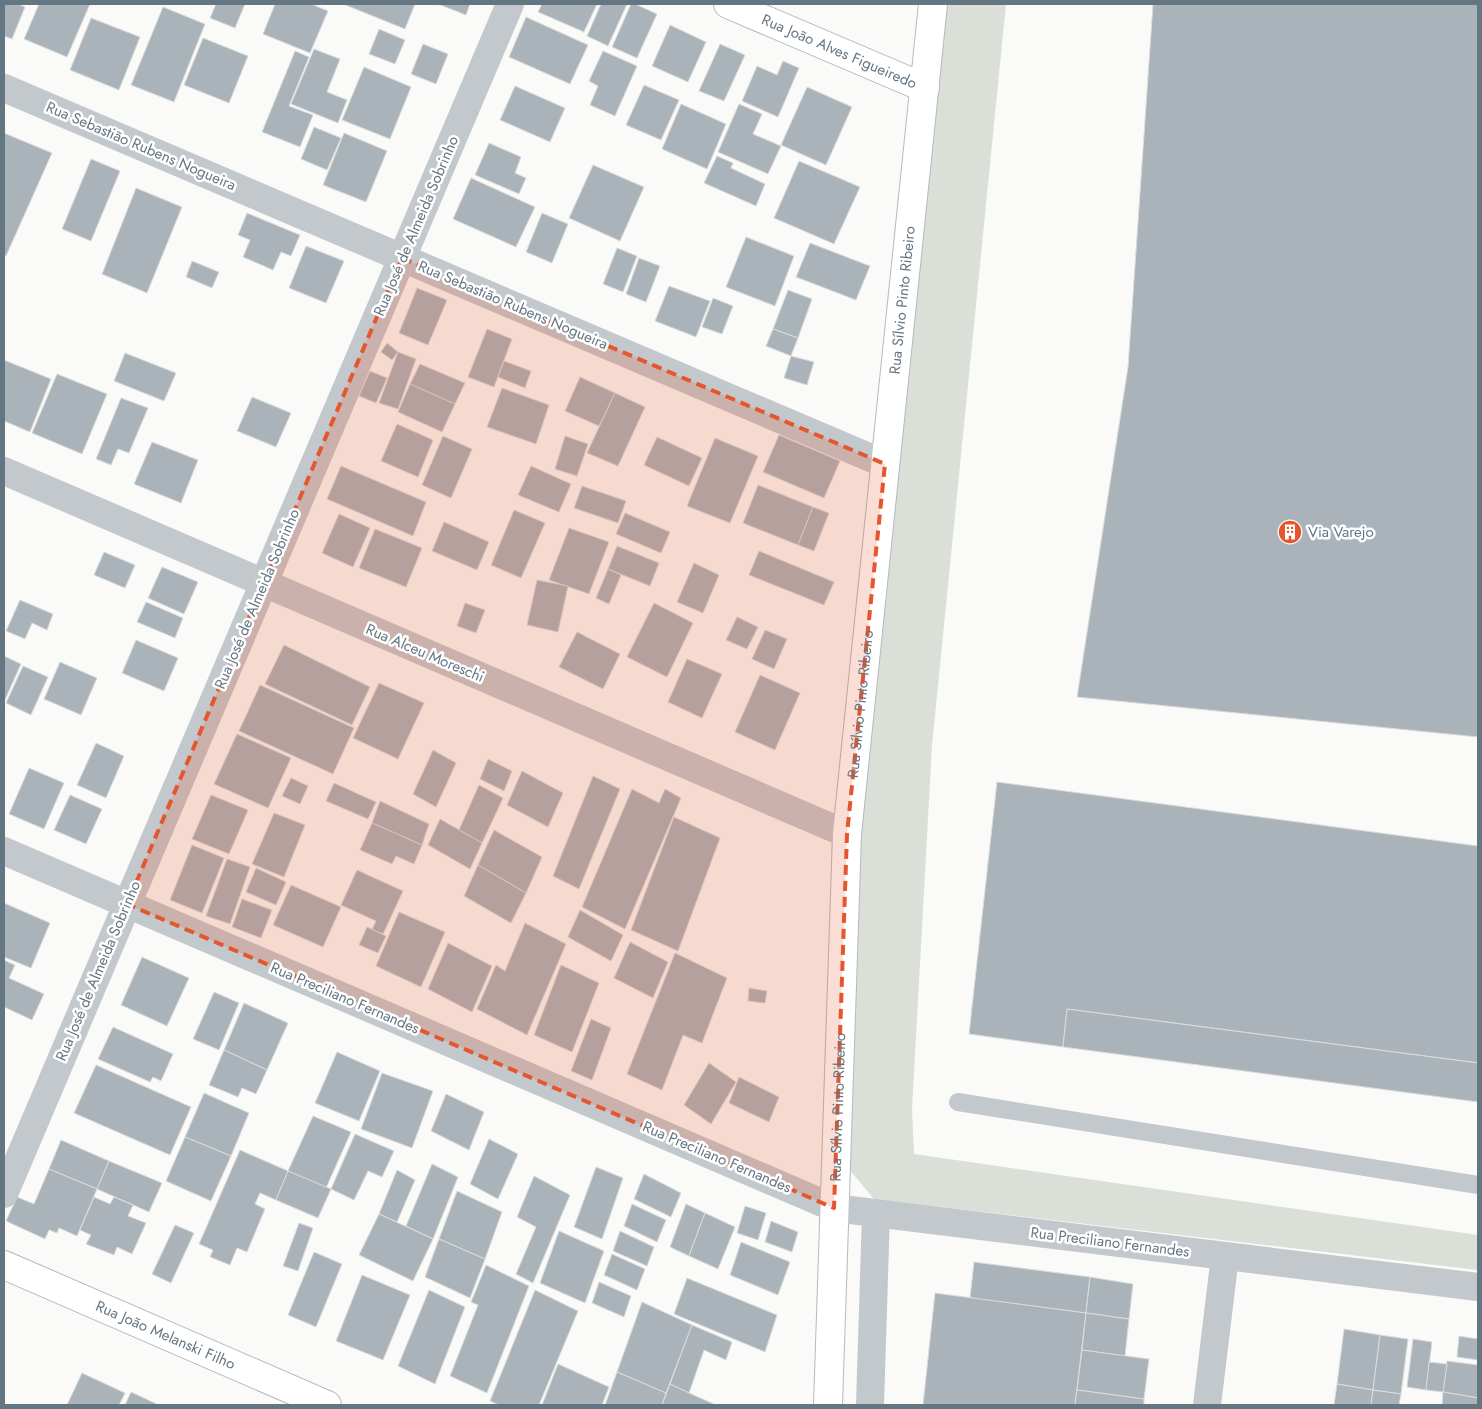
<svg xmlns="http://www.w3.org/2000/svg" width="1482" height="1409" viewBox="0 0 1482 1409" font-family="Jost,sans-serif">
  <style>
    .green { fill: #dadfd7 }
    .building { fill: #aab3b9; stroke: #dcdcda }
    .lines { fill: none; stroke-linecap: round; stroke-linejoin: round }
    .secondary-casing { stroke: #b3babf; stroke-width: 30 }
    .lane { stroke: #c3c8cc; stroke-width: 18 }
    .street { stroke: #c3c8cc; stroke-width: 28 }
    .secondary { stroke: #fff; stroke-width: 28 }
    .marked { fill: #e4572e; fill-opacity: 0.2; stroke: #e4572e; stroke-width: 4; stroke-dasharray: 10 6; stroke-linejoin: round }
    .labels { text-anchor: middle; stroke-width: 5; stroke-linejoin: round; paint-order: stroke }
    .street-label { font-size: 15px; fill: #657683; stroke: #fff }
    .poi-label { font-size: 15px; fill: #657683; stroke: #fff; text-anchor: start }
  </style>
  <rect width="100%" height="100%" fill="#fafaf8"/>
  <path class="green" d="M943,4H1006L932,745L912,1109L914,1154L1478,1235V1270L874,1199L848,1168L859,839Z"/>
  <g class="building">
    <path d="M4,4H18L25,7L12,39L4,36Z"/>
    <path d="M39,4H90L67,57L24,39Z"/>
    <path d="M216,4H245L235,28L210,18Z"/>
    <path d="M275,4H311L328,11L310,53L263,34Z"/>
    <path d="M343,4H415L405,29Z"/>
    <path d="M438,4H470L466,15Z"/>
    <path d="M542,4H597L584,32L538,12Z"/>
    <path d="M601,4H627L608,46L587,36Z"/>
    <path d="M631,4H635L657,14L637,58L612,47Z"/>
    <path d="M1153,4H1478V737L1077,697L1128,367Z"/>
    <path d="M163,7L205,24L174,102L131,85Z"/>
    <path d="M526,17L588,45L570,84L509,57Z"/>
    <path d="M91,18L140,37L119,90L70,70Z"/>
    <path d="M670,25L706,42L688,82L652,66Z"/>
    <path d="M379,29L405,40L395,64L369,54Z"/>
    <path d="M203,38L248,56L229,103L184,85Z"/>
    <path d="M423,44L448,54L436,84L411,74Z"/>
    <path d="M720,44L745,55L724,101L699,91Z"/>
    <path d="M314,49L340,59L327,92L347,100L338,123L291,104Z"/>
    <path d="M295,51L309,57L289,106L313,115L300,147L262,132Z"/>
    <path d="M603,51L637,66L615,116L590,105L598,86L589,81Z"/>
    <path d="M783,61L799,68L778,117L742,101L757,66L777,75Z"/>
    <path d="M364,67L411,87L390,139L342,120Z"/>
    <path d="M644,85L679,100L661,140L626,125Z"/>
    <path d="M515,86L565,108L550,142L500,120Z"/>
    <path d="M807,87L852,107L826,165L781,145Z"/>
    <path d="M681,104L726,124L707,169L662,149Z"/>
    <path d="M739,104L762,114L753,134L781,146L768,174L718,152Z"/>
    <path d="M314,127L341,138L327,170L301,159Z"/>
    <path d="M4,133L52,153L6,256L4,255Z"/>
    <path d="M344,133L387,151L366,202L323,185Z"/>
    <path d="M489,143L521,157L515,173L526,178L519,194L475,175Z"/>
    <path d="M717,156L733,163L731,168L765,184L756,206L704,183Z"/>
    <path d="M91,159L120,171L91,241L62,229Z"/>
    <path d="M799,161L860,187L834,244L774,218Z"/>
    <path d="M593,165L644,187L620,241L569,218Z"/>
    <path d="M471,178L535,207L516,247L453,219Z"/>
    <path d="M136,188L182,207L147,293L102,274Z"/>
    <path d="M247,213L300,235L291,256L281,252L273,270L243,257L250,240L238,235Z"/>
    <path d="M542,213L568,224L552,263L526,252Z"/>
    <path d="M746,237L794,256L775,306L726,287Z"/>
    <path d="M810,243L870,266L856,300L796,277Z"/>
    <path d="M306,246L344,261L326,303L289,288Z"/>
    <path d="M617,248L637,256L623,292L603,284Z"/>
    <path d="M639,258L660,266L646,302L626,294Z"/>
    <path d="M192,261L219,272L212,288L186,277Z"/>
    <path d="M669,286L710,301L696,337L655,321Z"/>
    <path d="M417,288L447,300L428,345L399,333Z"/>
    <path d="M788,290L812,299L798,338L773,329Z"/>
    <path d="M713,298L733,306L722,334L702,327Z"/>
    <path d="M487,329L512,339L494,387L468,377Z"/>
    <path d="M773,329L798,338L791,356L766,346Z"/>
    <path d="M387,343L398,352L392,360L381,352Z"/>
    <path d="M398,352L416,359L398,409L379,403Z"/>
    <path d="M125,353L176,373L164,401L114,381Z"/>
    <path d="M791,356L814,362L807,385L784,378Z"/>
    <path d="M4,360L51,379L30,432L4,421Z"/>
    <path d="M504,361L531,371L525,388L498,377Z"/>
    <path d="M420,364L465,383L455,404L410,384Z"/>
    <path d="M370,371L387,378L376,403L359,396Z"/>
    <path d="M57,374L107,394L82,454L32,433Z"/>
    <path d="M580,377L615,393L599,426L565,411Z"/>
    <path d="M410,384L455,404L442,432L398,412Z"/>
    <path d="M502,388L549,405L536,444L487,427Z"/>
    <path d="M615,393L645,407L618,466L587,453Z"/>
    <path d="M252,397L291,413L276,447L237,431Z"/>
    <path d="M121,398L148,408L129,453L118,449L111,465L96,459Z"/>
    <path d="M397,424L433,440L418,477L381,461Z"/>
    <path d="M779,435L840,461L824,498L763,472Z"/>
    <path d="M443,436L472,449L451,498L422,485Z"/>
    <path d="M565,436L588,444L577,476L555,469Z"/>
    <path d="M657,437L702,458L689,486L644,465Z"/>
    <path d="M715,438L758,456L730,523L687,506Z"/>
    <path d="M152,442L198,460L181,503L134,484Z"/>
    <path d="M341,466L426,502L413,536L327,499Z"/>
    <path d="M531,466L571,484L559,512L518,495Z"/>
    <path d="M758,485L813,507L798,545L743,523Z"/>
    <path d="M582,486L626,501L618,523L574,508Z"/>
    <path d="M813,507L829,513L814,551L798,545Z"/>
    <path d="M514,510L545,523L521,578L491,565Z"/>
    <path d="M625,513L670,532L661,553L616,534Z"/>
    <path d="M339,514L370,528L353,567L322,553Z"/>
    <path d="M444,522L489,542L477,570L432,551Z"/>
    <path d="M569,528L609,542L589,594L549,580Z"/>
    <path d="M375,529L422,548L406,587L359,568Z"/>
    <path d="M617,546L659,563L650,586L608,569Z"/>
    <path d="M759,551L834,582L824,605L749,575Z"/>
    <path d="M104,552L135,565L125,588L94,575Z"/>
    <path d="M694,563L719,575L703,613L677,602Z"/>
    <path d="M162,567L198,582L184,614L148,598Z"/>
    <path d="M608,569L621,575L609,604L596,598Z"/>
    <path d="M537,580L568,586L558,632L527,625Z"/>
    <path d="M20,600L53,614L47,630L32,623L25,639L6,631Z"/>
    <path d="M146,602L183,618L175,638L137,622Z"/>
    <path d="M465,603L485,610L476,633L457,626Z"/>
    <path d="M654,603L693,623L667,677L627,657Z"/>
    <path d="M737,617L758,627L747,649L726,640Z"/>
    <path d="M765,630L787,639L774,669L752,659Z"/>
    <path d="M577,632L620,654L603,689L559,667Z"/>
    <path d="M136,640L178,658L164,691L122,673Z"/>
    <path d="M284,645L370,687L352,725L265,684Z"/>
    <path d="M4,656L21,664L4,702Z"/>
    <path d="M687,659L722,674L702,718L668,702Z"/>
    <path d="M60,662L97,678L81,715L44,699Z"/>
    <path d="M23,666L48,677L31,715L6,703Z"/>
    <path d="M760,675L800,693L775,750L735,732Z"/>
    <path d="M379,683L424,703L398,759L353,738Z"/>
    <path d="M260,685L354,728L333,774L239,731Z"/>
    <path d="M237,734L291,758L268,808L214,784Z"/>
    <path d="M96,743L124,756L106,798L77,785Z"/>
    <path d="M433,750L456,763L436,807L413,794Z"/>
    <path d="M488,759L512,771L504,791L480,779Z"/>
    <path d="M29,768L64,783L44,829L9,814Z"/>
    <path d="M522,771L563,793L548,827L507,805Z"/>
    <path d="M593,776L620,789L579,889L553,876Z"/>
    <path d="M291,778L308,786L300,804L282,796Z"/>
    <path d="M997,782L1478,846V1063L1067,1009L1063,1047L969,1034Z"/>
    <path d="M334,783L376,802L368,819L326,801Z"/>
    <path d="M479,785L503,798L482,843L459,830Z"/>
    <path d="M632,789L659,803L665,789L681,798L625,929L582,907Z"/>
    <path d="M70,795L102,809L86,844L54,830Z"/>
    <path d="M211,795L248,810L229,854L192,839Z"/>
    <path d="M380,801L429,824L422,845L372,823Z"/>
    <path d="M274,813L305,825L284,877L252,864Z"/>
    <path d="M674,817L720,838L678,951L631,930Z"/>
    <path d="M440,819L482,843L470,869L428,845Z"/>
    <path d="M372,823L422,845L414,864L396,856L392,864L360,850Z"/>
    <path d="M494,830L542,857L526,893L478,865Z"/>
    <path d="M192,845L224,858L202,913L170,900Z"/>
    <path d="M227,859L250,867L230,924L206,916Z"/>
    <path d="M478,865L526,893L511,923L464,896Z"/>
    <path d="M256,868L286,882L276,905L246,892Z"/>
    <path d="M357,870L403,891L383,934L372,930L376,921L341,905Z"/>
    <path d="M291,885L341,907L323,947L273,925Z"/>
    <path d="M242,899L272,910L261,938L232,927Z"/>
    <path d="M4,903L50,923L31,968L4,957Z"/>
    <path d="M580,910L623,935L611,961L568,937Z"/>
    <path d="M399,912L445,932L421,987L376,966Z"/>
    <path d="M525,923L566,944L527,1035L477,1009L496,965L505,971Z"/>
    <path d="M367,927L386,936L378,953L359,945Z"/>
    <path d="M630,942L668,962L653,998L614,978Z"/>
    <path d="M448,943L492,966L472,1012L428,989Z"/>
    <path d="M675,953L727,978L702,1043L683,1035L662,1090L627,1074Z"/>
    <path d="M142,957L189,978L167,1026L121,1005Z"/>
    <path d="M4,960L15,965L9,978L44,994L32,1020L4,1007Z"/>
    <path d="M561,965L599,983L572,1052L534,1035Z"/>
    <path d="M749,988L767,991L765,1003L748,1001Z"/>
    <path d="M214,992L239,1003L219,1050L193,1039Z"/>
    <path d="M244,1003L288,1023L267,1070L224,1050Z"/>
    <path d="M1067,1009L1478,1063V1102L1063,1047Z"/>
    <path d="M591,1019L611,1028L592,1080L571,1071Z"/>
    <path d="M113,1027L173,1054L161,1081L153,1077L150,1082L98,1059Z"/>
    <path d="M224,1050L267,1070L256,1094L242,1088L238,1097L209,1085Z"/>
    <path d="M337,1052L380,1071L359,1121L315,1103Z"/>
    <path d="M709,1063L736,1082L711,1124L684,1105Z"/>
    <path d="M96,1065L191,1107L170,1155L74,1113Z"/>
    <path d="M382,1073L433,1091L412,1148L361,1129Z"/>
    <path d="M739,1077L779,1097L769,1122L729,1103Z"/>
    <path d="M204,1093L249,1113L231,1156L185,1137Z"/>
    <path d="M446,1094L484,1112L469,1150L431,1131Z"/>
    <path d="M313,1116L351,1132L326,1188L288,1171Z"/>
    <path d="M355,1134L394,1151L382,1177L368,1171L354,1200L331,1189Z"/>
    <path d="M185,1137L231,1156L211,1201L166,1181Z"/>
    <path d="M489,1139L518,1154L498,1199L470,1184Z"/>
    <path d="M61,1140L109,1161L97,1189L49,1169Z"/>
    <path d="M240,1150L288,1171L276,1200L260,1193L255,1204L265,1209L247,1252L237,1248L230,1265L210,1257L213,1250L199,1244Z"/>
    <path d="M109,1161L162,1183L149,1212L97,1189Z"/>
    <path d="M432,1164L458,1177L433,1239L406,1226Z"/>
    <path d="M596,1167L623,1178L602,1239L574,1227Z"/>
    <path d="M49,1169L97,1189L77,1236L59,1228L57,1233L49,1230L45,1239L6,1221L17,1197L34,1204Z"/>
    <path d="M397,1170L415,1180L397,1222L379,1214Z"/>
    <path d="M288,1171L331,1189L318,1218L276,1200Z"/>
    <path d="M644,1174L681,1193L671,1217L634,1199Z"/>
    <path d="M534,1176L570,1195L533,1283L516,1274L536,1227L517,1217Z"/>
    <path d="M457,1191L502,1212L485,1259L439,1239Z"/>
    <path d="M94,1197L110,1204L114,1197L133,1205L128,1216L146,1223L132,1254L117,1247L114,1255L86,1244L91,1235L80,1230Z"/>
    <path d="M632,1204L666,1220L657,1242L624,1226Z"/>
    <path d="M686,1204L705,1213L689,1256L670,1247Z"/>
    <path d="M745,1206L766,1213L758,1240L737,1233Z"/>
    <path d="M705,1213L735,1227L718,1269L689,1256Z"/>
    <path d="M379,1214L433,1239L413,1281L359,1255Z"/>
    <path d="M771,1221L798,1232L792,1252L765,1242Z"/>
    <path d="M299,1223L313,1228L298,1271L283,1266Z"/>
    <path d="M175,1225L194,1233L171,1283L152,1274Z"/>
    <path d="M559,1231L604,1251L585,1303L540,1283Z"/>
    <path d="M620,1231L654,1247L647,1266L613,1251Z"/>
    <path d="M439,1239L485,1259L470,1298L425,1277Z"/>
    <path d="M741,1242L790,1262L778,1295L730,1275Z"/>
    <path d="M314,1252L342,1264L316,1327L288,1315Z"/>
    <path d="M612,1254L645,1269L637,1290L604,1275Z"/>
    <path d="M974,1262L1090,1277L1086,1313L970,1298Z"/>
    <path d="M486,1265L529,1286L487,1393L450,1376L478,1305L471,1302Z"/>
    <path d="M362,1275L410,1295L383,1360L336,1341Z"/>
    <path d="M1090,1277L1133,1284L1129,1319L1086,1313Z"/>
    <path d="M687,1278L777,1315L765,1352L674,1314Z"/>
    <path d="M599,1282L631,1296L624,1317L592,1303Z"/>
    <path d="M429,1290L465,1307L435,1384L398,1366Z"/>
    <path d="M535,1290L578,1311L539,1405H499L490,1401Z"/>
    <path d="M935,1293L1086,1313L1075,1405H923Z"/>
    <path d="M642,1302L692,1325L666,1393L617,1372Z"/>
    <path d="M1086,1313L1129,1319L1125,1356L1082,1350Z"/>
    <path d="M692,1325L732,1342L726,1360L704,1350L689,1393L670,1384Z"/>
    <path d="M1344,1329L1380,1335L1373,1390L1337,1384Z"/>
    <path d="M1380,1335L1408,1339L1401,1394L1373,1390Z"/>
    <path d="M1459,1336L1478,1339V1360L1457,1357Z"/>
    <path d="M1413,1339L1432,1342L1426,1390L1407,1387Z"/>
    <path d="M1082,1350L1149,1359L1144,1399L1077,1390Z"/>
    <path d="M1447,1361L1478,1365V1398L1443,1392Z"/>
    <path d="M1429,1362L1447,1364L1443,1392L1426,1390Z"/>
    <path d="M558,1364L609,1387L602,1405H542Z"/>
    <path d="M617,1372L666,1393L662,1405H605Z"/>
    <path d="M82,1373L125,1393L119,1405H67Z"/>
    <path d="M670,1384L689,1393L716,1405H662Z"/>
    <path d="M1337,1384L1373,1390L1371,1405H1334Z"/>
    <path d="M1077,1390L1144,1399V1405H1075Z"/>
    <path d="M1373,1390L1401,1394L1399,1405H1371Z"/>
    <path d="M131,1392L159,1405H125Z"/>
    <path d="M1443,1392L1478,1398V1405H1442Z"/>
  </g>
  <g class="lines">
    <g class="secondary-casing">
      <g id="secondary">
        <path id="s1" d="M728,4L925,88"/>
        <path id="s2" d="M4,1265L327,1405"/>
        <path id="s3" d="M828,1405L847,834L933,4"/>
      </g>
    </g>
    <path class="lane" d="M958,1102L1478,1185"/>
    <g class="street">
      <path d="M4,88L885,464"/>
      <path d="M4,471L847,834"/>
      <path d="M4,851L834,1208L1478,1287"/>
      <path d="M4,1194L510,4"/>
      <path d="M870,1405L876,1213"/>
      <path d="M1207,1405L1225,1256"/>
    </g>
    <use href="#secondary" class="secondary"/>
  </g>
  <path class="marked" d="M402,258L885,464L847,834L834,1208L127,904Z"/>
  <defs>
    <g id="building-disc" transform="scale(1.25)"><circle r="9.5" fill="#e4572e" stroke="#fff"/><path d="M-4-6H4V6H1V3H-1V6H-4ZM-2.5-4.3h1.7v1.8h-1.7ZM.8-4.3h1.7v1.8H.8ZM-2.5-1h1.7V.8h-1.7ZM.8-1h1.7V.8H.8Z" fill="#fff"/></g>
  </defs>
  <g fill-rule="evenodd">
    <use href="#building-disc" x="1290" y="532"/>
  </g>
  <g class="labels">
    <g class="street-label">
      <text dy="5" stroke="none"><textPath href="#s1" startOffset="121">Rua João Alves Figueiredo</textPath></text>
      <text transform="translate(141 146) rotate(23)" y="5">Rua Sebastião Rubens Nogueira</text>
      <text transform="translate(416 226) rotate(-67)" y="5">Rua José de Almeida Sobrinho</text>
      <text dy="5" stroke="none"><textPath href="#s3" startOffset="1108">Rua Sílvio Pinto Ribeiro</textPath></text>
      <text transform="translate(513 305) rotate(23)" y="5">Rua Sebastião Rubens Nogueira</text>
      <text transform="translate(257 599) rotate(-67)" y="5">Rua José de Almeida Sobrinho</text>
      <text transform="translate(425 653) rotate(23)" y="5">Rua Alceu Moreschi</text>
      <text dy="5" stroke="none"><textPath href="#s3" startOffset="702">Rua Sílvio Pinto Ribeiro</textPath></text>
      <text transform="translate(98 971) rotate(-67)" y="5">Rua José de Almeida Sobrinho</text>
      <text transform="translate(345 998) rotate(23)" y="5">Rua Preciliano Fernandes</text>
      <text dy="5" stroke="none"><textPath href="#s3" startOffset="298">Rua Sílvio Pinto Ribeiro</textPath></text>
      <text transform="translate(717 1157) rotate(23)" y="5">Rua Preciliano Fernandes</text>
      <text transform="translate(1110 1242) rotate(7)" y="5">Rua Preciliano Fernandes</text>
      <text dy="5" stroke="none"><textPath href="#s2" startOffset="176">Rua João Melanski Filho</textPath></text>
    </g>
    <g class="poi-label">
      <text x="1308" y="537">Via Varejo</text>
    </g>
  </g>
  <rect width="1482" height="1409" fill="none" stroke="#657683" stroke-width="10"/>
</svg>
